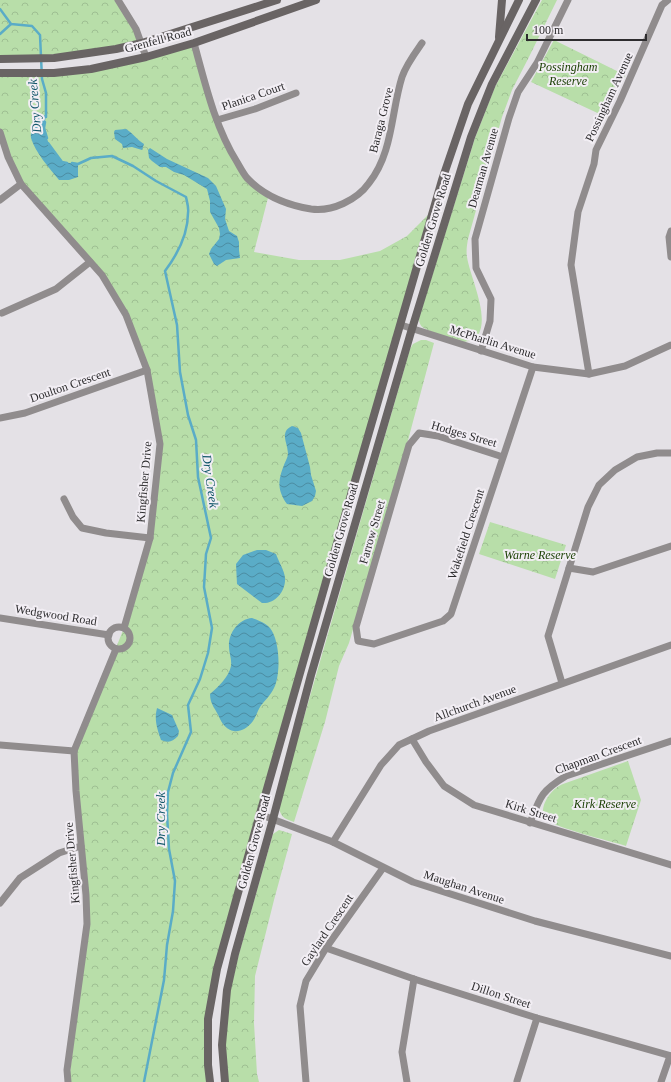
<svg xmlns="http://www.w3.org/2000/svg" width="671" height="1082" viewBox="0 0 671 1082" font-family="Georgia,serif">
  <style>
    .park { fill: url(#park-crowns) }
    .pitch { fill: #b8dea9 }
    .water { fill: url(#water-waves) }
    .lines { fill: none; stroke-linecap: round; stroke-linejoin: round }
    .stream { stroke: #5aacc7; stroke-width: 2.5 }
    .street { stroke: #908c8d; stroke-width: 7 }
    .secondary { stroke: #696464; stroke-width: 8 }
    .labels { text-anchor: middle; stroke-width: 4; stroke-linejoin: round; paint-order: stroke }
    .street-label { font-size: 12px; fill: #2d2c2e; stroke: #f2eef4 }
    .park-label { font-size: 12px; font-style: italic; fill: #1b4004; stroke: #f2eef4 }
    .water-label { font-size: 13px; font-style: italic; fill: #12576a; stroke: #f2eef4 }
  </style>
  <defs>
    <pattern id="park-crowns" width="20" height="18" patternUnits="userSpaceOnUse"><rect width="20" height="18" fill="#b8dea9"/><path d="M2 6a3 3 0 1 1 6 0M12 15a3 3 0 1 1 6 0" fill="none" stroke="#9ebf92"/></pattern>
    <pattern id="water-waves" width="16" height="10" patternUnits="userSpaceOnUse"><rect width="16" height="10" fill="#5aacc7"/><path d="M0 5q4-4 8 0t8 0" fill="none" stroke="#4b8ca2"/></pattern>
  </defs>
  <rect width="100%" height="100%" fill="#e4e1e6"/>
  <g class="park">
    <path d="M0,0H118L142,43L116,49L0,59Z"/>
    <path d="M542,0H557L528,59L512,90L502,117L468,239C467,245 466,251 467,257C470,277 490,316 478,335C475,339 470,341 464,342C459,342 428,331 424,328C420,326 419,322 419,318L475,138L495,87Z"/>
    <path d="M554,40L625,75L624,78H619L613,90L616,92V94L606,117L531,82Z"/>
    <path d="M194,43L217,120L246,177L269,194L254,252L299,260H340L380,251L407,236L434,209L259,817L208,1019L210,1082H69L87,924L74,751L124,628L150,538L160,444L147,370L126,315L90,261L21,184L0,132V73L65,72Z"/>
    <path d="M421,340H426L434,343L407,444L349,643L339,666L325,722L294,822C284,819 279,816 279,804L410,349L413,344Z"/>
    <path d="M490,522L566,545L555,579L479,554Z"/>
    <path d="M628,761L641,800L626,846C608,840 557,829 544,818C539,805 552,788 563,784Z"/>
    <path d="M279,830L292,834L274,900L255,976L254,1023L257,1074L259,1082H228L225,1046L230,991L239,954L273,834Z"/>
  </g>
  <path class="pitch" d="M580,794L591,796L588,807L577,804Z"/>
  <g class="water">
    <path d="M46,115L44,128L49,145L62,162L78,164V177L69,180H59C50,169 35,152 31,138C30,131 34,123 38,117Z"/>
    <path d="M126,129C133,133 137,140 144,144L142,150L132,147L123,148L122,144L115,139L114,132L115,130Z"/>
    <path d="M150,148L167,159L208,178L216,186L226,209L225,219L229,231L237,236L239,242V250L240,258L226,260L217,266L214,264L209,254L211,249L219,239L220,234L219,228L210,212V201L207,189L184,175L174,172L166,167H160L152,161L149,158L148,150Z"/>
    <path d="M292,426L298,428L301,433L310,467L311,475L316,491L315,496L312,501L302,506L287,504C277,490 278,480 284,465C285,462 288,457 288,454C288,443 279,432 292,426Z"/>
    <path d="M257,550H266L276,554C278,560 285,572 285,578C286,591 275,604 262,603L237,584L236,564L243,555Z"/>
    <path d="M252,618C258,620 266,623 270,628C280,640 281,674 274,688C271,695 264,701 260,707C257,712 256,717 253,721C242,735 228,735 220,719C216,709 210,705 210,694C218,687 229,677 231,666C232,660 229,653 229,647C228,634 238,619 252,618Z"/>
    <path d="M157,708L172,715L179,731L178,736C172,742 169,743 161,740C157,728 154,720 157,708Z"/>
  </g>
  <g class="lines">
    <g class="stream">
      <path d="M0,9L11,24L32,26L40,35L42,79L46,93V117"/>
      <path d="M0,34L11,24"/>
      <path d="M45,122L44,128L47,138"/>
      <path d="M48,143L62,162L67,163"/>
      <path d="M72,163L78,164L91,158L112,156L133,166L156,181L186,197C187,202 189,208 188,213C188,234 177,255 165,271L177,325L180,372L188,415L196,440L198,477L211,538L206,554L204,587L212,628L208,653L200,679L188,705L191,732L173,773L168,792L167,814L169,849L175,881L173,911L167,945L164,980L144,1082"/>
    </g>
    <g class="street">
      <path d="M118,0L136,29L146,57"/>
      <path d="M194,43C205,83 215,127 237,162C240,167 243,173 247,178C264,196 287,205 311,209C332,212 357,200 369,183C393,153 391,112 402,77C406,65 415,53 422,43"/>
      <path d="M217,120L255,109L296,93"/>
      <path d="M0,132L8,157L21,184L102,275L126,315L147,370L160,444L150,538L124,628"/>
      <path d="M0,200L21,184"/>
      <path d="M671,231L669,237L671,257"/>
      <path d="M2,313L56,289L90,262"/>
      <path d="M401,325L533,367L589,374L625,366L671,345"/>
      <path d="M481,351L490,321L491,299L476,268L475,239L509,118L518,92L537,63L568,0"/>
      <path d="M589,374L571,265L578,212L594,164L596,150L620,101L662,5L668,0"/>
      <path d="M0,418L25,413L147,370"/>
      <path d="M503,457L438,436L419,433L409,445L356,627L358,641L374,644L443,621L451,614L533,367"/>
      <path d="M64,499L73,517L82,528L106,533L150,538"/>
      <path d="M569,568L593,572L671,546"/>
      <path d="M0,618L109,635"/>
      <circle cx="119" cy="638" r="11"/>
      <path d="M562,683L548,636L588,507L599,485L615,470L637,457L657,453H671"/>
      <path d="M412,739L426,762L444,786L474,805L671,865"/>
      <path d="M0,745L74,751"/>
      <path d="M259,814L333,842L413,882L535,921L671,956"/>
      <path d="M530,823C540,797 541,791 566,776L671,741"/>
      <path d="M333,842L381,765L399,745L429,731L671,645"/>
      <path d="M0,903L20,878L59,853L81,846"/>
      <path d="M326,948L414,979L537,1018L671,1056"/>
      <path d="M517,1081L537,1018"/>
      <path d="M68,1082L67,1070L87,924L86,895L76,791L74,751L116,649"/>
      <path d="M306,1082L300,1006L306,981L326,948L383,868"/>
      <path d="M407,1082L402,1052L414,979"/>
      <path d="M661,1082L670,1056"/>
    </g>
    <g class="secondary">
      <path d="M499,37L502,0"/>
      <path d="M0,59L54,58L116,49L142,43L277,0"/>
      <path d="M0,73H54L91,69L146,57L194,43L316,0"/>
      <path d="M210,1082L208,1065V1019L217,969L259,817L337,543L442,180L468,104L519,0"/>
      <path d="M225,1082L222,1045L227,990L235,954L273,819L311,675L411,332L471,137L492,84L536,0"/>
    </g>
  </g>
  <g class="labels">
    <g class="street-label">
      <text transform="translate(158 40) rotate(-15)" y="4">Grenfell Road</text>
      <text transform="translate(253 96) rotate(-19)" y="4">Planica Court</text>
      <text transform="translate(609 97) rotate(-65)" y="4">Possingham Avenue</text>
      <text transform="translate(381 120) rotate(-76)" y="4">Baraga Grove</text>
      <text transform="translate(483 168) rotate(-74)" y="4">Dearman Avenue</text>
      <text transform="translate(433 220) rotate(-73)" y="4">Golden Grove Road</text>
      <text transform="translate(493 342) rotate(17)" y="4">McPharlin Avenue</text>
      <text transform="translate(70 385) rotate(-19)" y="4">Doulton Crescent</text>
      <text transform="translate(464 434) rotate(16)" y="4">Hodges Street</text>
      <text transform="translate(144 482) rotate(-85)" y="4">Kingfisher Drive</text>
      <text transform="translate(341 530) rotate(-74)" y="4">Golden Grove Road</text>
      <text transform="translate(372 532) rotate(-74)" y="4">Farrow Street</text>
      <text transform="translate(466 534) rotate(-72)" y="4">Wakefield Crescent</text>
      <text transform="translate(56 615) rotate(9)" y="4">Wedgwood Road</text>
      <text transform="translate(475 703) rotate(-20)" y="4">Allchurch Avenue</text>
      <text transform="translate(598 755) rotate(-20)" y="4">Chapman Crescent</text>
      <text transform="translate(531 811) rotate(17)" y="4">Kirk Street</text>
      <text transform="translate(254 842) rotate(-75)" y="4">Golden Grove Road</text>
      <text transform="translate(72 863) rotate(-95)" y="4">Kingfisher Drive</text>
      <text transform="translate(464 887) rotate(18)" y="4">Maughan Avenue</text>
      <text transform="translate(327 930) rotate(-56)" y="4">Gaylard Crescent</text>
      <text transform="translate(501 995) rotate(18)" y="4">Dillon Street</text>
    </g>
    <g class="park-label">
      <text x="568" y="71">Possingham<tspan x="568" dy="14">Reserve</tspan></text>
      <text x="540" y="559">Warne Reserve</text>
      <text x="605" y="808">Kirk Reserve</text>
    </g>
    <g class="water-label">
      <text transform="translate(34 106) rotate(-95)" y="5">Dry Creek</text>
      <text transform="translate(211 481) rotate(82)" y="5">Dry Creek</text>
      <text transform="translate(160 819) rotate(-90)" y="5">Dry Creek</text>
    </g>
  </g>
  <path d="M527 34v6h119v-6" fill="none" stroke="#2d2c2e" stroke-width="2"/>
  <text x="533" y="34" font-size="12" fill="#2d2c2e" stroke="#f2eef4" stroke-width="3" paint-order="stroke">100 m</text>
</svg>
